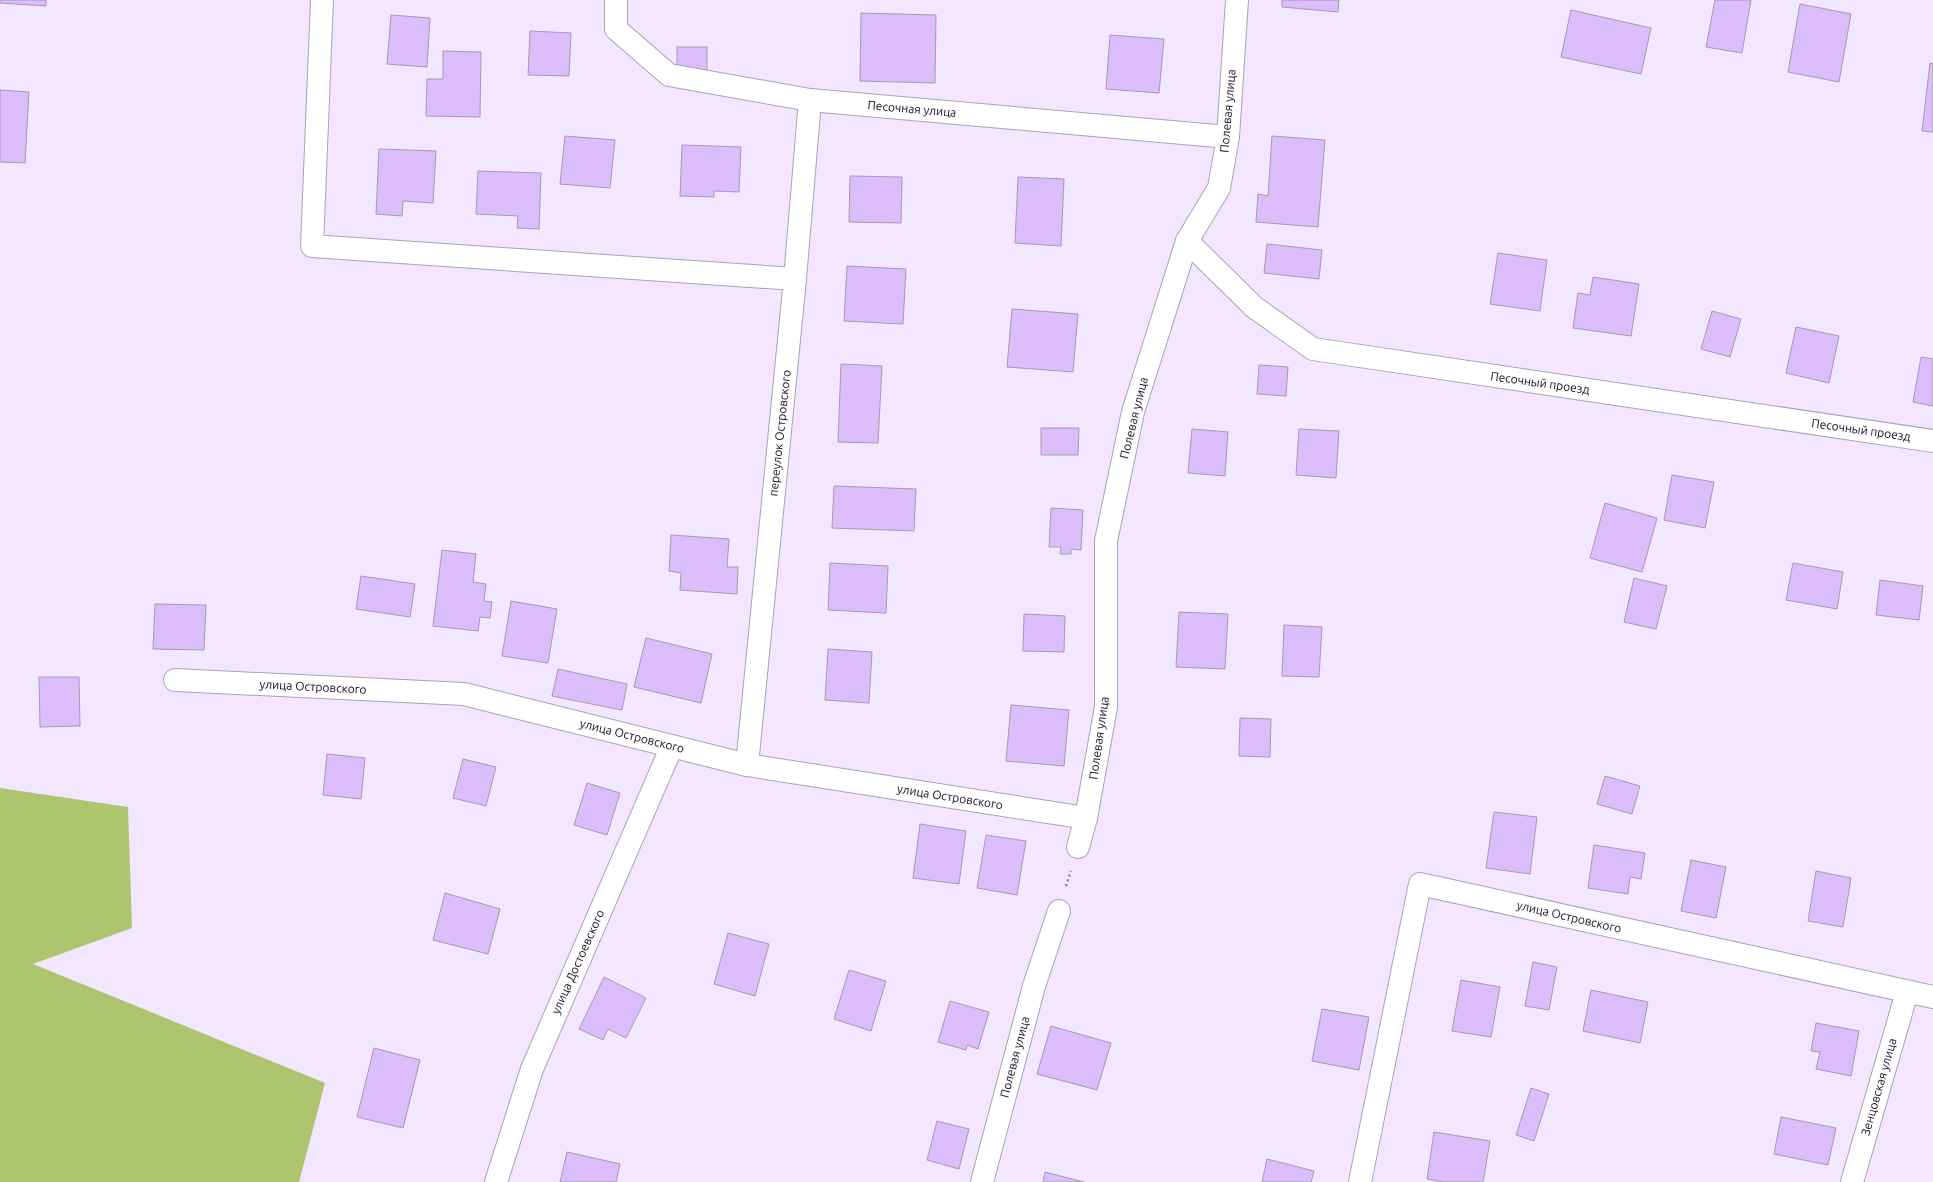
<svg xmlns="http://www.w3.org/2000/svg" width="1933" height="1182" viewBox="0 0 1933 1182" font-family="Ubuntu,sans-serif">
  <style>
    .green { fill: #aec56f }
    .building { fill: #dbbdfc; stroke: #a49aaf }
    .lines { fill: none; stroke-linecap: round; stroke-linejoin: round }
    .minor-casing { stroke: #aca2b7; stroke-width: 24 }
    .path { stroke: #8c8594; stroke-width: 2.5; stroke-dasharray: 2 3; stroke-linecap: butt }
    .minor { stroke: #fff; stroke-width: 22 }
    .labels { text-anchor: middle; stroke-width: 3; stroke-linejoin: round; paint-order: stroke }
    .street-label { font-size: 12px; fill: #17141b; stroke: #fbf9fd }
  </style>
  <rect width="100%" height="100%" fill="#f2e7fe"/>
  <path class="green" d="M0,788L128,807L132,928L33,964L325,1083L299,1182H0Z"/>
  <g class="building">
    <path d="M0,0H46V6L0,3Z"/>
    <path d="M1282,0H1339L1338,12L1282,7Z"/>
    <path d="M1715,0H1751L1742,53L1706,47Z"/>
    <path d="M1800,4L1851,14L1839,82L1788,72Z"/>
    <path d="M1571,10L1651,28L1641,74L1561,57Z"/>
    <path d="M861,13L936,15L935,83L860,81Z"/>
    <path d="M391,15L430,18L427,67L387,64Z"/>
    <path d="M530,31L571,33L569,76L528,75Z"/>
    <path d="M1110,35L1164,39L1159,93L1106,89Z"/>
    <rect x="677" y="47" width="30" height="23"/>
    <path d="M443,51L481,52L480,117L426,116L427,79H443Z"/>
    <path d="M1930,63L1933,64V132L1922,131Z"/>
    <path d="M0,90L29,92L25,163L0,162Z"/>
    <path d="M565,136L615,140L610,188L560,184Z"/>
    <path d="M1272,136L1325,140L1318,227L1256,222L1258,194L1268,196Z"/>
    <path d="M682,145L741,147L739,192L714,191V197L680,196Z"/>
    <path d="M379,149L436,151L433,203L403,201L402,216L376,214Z"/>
    <path d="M478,171L541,173L539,229L517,228L518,216L476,214Z"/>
    <path d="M850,176L902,177L901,223L849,222Z"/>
    <path d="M1018,177L1064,179L1061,246L1015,243Z"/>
    <path d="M1267,244L1322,250L1319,279L1264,273Z"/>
    <path d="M1498,253L1547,260L1540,311L1490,304Z"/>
    <path d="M847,266L906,269L903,324L844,321Z"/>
    <path d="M1593,277L1639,284L1631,336L1573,328L1578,293L1590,295Z"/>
    <path d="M1012,309L1078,314L1073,372L1007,367Z"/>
    <path d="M1712,311L1741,319L1730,357L1701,349Z"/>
    <path d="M1796,327L1839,336L1829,383L1786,373Z"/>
    <path d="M1921,357L1933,359V406L1913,402Z"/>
    <path d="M841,364L882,366L878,443L838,442Z"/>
    <path d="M1259,365L1288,367L1286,396L1257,394Z"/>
    <path d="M1041,428H1079L1078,455H1041Z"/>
    <path d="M1192,429L1228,432L1225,476L1188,473Z"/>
    <path d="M1299,429L1339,431L1336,478L1296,475Z"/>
    <path d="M1672,475L1714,482L1705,528L1664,520Z"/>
    <path d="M834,486L916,489L914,531L832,528Z"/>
    <path d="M1605,503L1657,518L1642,572L1590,558Z"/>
    <path d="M1051,508L1083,510L1081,550L1071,549V554H1060L1061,547H1049Z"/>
    <path d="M671,535L729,539L727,567H738L737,594L680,590L681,573L669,571Z"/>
    <path d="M442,550L476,554L473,582L486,584L484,601L492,602L490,618L480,617L478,631L433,626Z"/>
    <path d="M830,563L888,566L886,613L828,610Z"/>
    <path d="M1793,563L1843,572L1837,609L1786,600Z"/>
    <path d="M361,576L415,584L410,617L356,609Z"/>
    <path d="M1634,578L1667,586L1656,629L1624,622Z"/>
    <path d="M1880,580L1923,586L1919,620L1876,615Z"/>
    <path d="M511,601L557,609L548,663L502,656Z"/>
    <path d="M155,604L206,605L204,650L153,649Z"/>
    <path d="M1179,612L1228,614L1225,669L1176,667Z"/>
    <path d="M1024,614L1065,616L1064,652L1023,651Z"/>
    <path d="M1284,625L1322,627L1319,677L1282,676Z"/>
    <path d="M646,638L712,654L701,703L634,687Z"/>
    <path d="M828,649L872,652L869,703L825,700Z"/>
    <path d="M558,669L627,684L622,710L552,696Z"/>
    <path d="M39,677H79L80,726L40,727Z"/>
    <path d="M1011,705L1069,710L1064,766L1006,761Z"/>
    <path d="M1240,718L1271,719L1270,757L1239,756Z"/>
    <path d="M327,754L365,758L361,799L323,795Z"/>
    <path d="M463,759L496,767L486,806L453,798Z"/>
    <path d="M1605,776L1640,786L1632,814L1597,804Z"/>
    <path d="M587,783L620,793L607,835L574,825Z"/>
    <path d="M1494,812L1537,817L1530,874L1486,868Z"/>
    <path d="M920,824L966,831L959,884L913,878Z"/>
    <path d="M986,835L1026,841L1017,895L977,888Z"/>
    <path d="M1594,845L1645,853L1641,879L1630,877L1628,894L1588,888Z"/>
    <path d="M1691,860L1726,867L1716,918L1681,911Z"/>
    <path d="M1816,871L1851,878L1843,927L1808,921Z"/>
    <path d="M445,893L500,909L488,954L433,940Z"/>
    <path d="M728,933L769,944L755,996L714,984Z"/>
    <path d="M1533,962L1557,967L1549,1010L1525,1006Z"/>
    <path d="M849,970L886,981L871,1031L834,1019Z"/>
    <path d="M604,977L646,998L626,1038L608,1029L603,1040L579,1029Z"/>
    <path d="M1461,980L1500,987L1491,1037L1452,1031Z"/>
    <path d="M1591,990L1648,1002L1640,1043L1583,1031Z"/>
    <path d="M950,1001L989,1012L978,1049L967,1045L966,1050L938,1042Z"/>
    <path d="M1322,1009L1369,1017L1359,1070L1312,1061Z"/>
    <path d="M1816,1023L1859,1031L1851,1076L1816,1069L1820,1052L1811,1051Z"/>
    <path d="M1051,1026L1111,1043L1097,1090L1037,1074Z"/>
    <path d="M374,1048L420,1060L403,1128L357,1117Z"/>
    <path d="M1531,1088L1549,1094L1534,1141L1516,1135Z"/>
    <path d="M1781,1117L1836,1128L1828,1165L1774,1154Z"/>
    <path d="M937,1121L969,1129L959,1169L927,1160Z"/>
    <path d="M1434,1132L1490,1141L1483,1182H1443L1427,1179Z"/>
    <path d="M567,1152L620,1164L616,1182H560Z"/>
    <path d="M1267,1159L1314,1171L1311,1182H1262Z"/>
    <path d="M1045,1172L1084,1182H1043Z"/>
  </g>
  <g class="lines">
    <g class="minor-casing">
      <g id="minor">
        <path d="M322,0L312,246L795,279"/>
        <path d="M616,0V29L669,75L810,100L1228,137"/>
        <path d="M1187,241L1254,307L1313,349L1933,441"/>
        <path d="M175,680L464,694L747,765L1086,818"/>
        <path d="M747,765L795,279L810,100"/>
        <path d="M1078,847L1086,818L1106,707V541L1133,412L1187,241L1219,188L1228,137L1237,0"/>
        <path d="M496,1182L532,1069L672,746"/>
        <path d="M982,1182L1034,986L1059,911"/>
        <path d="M1360,1182L1420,884L1933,997"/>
        <path d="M1852,1182L1907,992"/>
      </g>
    </g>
    <path class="path" d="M1066,886L1071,871"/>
    <use href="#minor" class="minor"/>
  </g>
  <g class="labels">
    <g class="street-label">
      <text transform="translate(912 109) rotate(5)" y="4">Песочная улица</text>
      <text transform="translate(1228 111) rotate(-85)" y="4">Полевая улица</text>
      <text transform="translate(1540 383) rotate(8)" y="4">Песочный проезд</text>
      <text transform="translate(1134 418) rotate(-76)" y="4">Полевая улица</text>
      <text transform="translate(1861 430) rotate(8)" y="4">Песочный проезд</text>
      <text transform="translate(780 433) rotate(-84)" y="4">переулок Островского</text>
      <text transform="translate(313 687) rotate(3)" y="4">улица Островского</text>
      <text transform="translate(632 736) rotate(14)" y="4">улица Островского</text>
      <text transform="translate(1099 738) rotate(-82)" y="4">Полевая улица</text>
      <text transform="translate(950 797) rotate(9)" y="4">улица Островского</text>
      <text transform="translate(1569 917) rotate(13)" y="4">улица Островского</text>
      <text transform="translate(578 962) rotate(-66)" y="4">улица Достоевского</text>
      <text transform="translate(1015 1057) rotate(-75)" y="4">Полевая улица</text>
      <text transform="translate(1879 1087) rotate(-74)" y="4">Зенцовская улица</text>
    </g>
  </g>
</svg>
